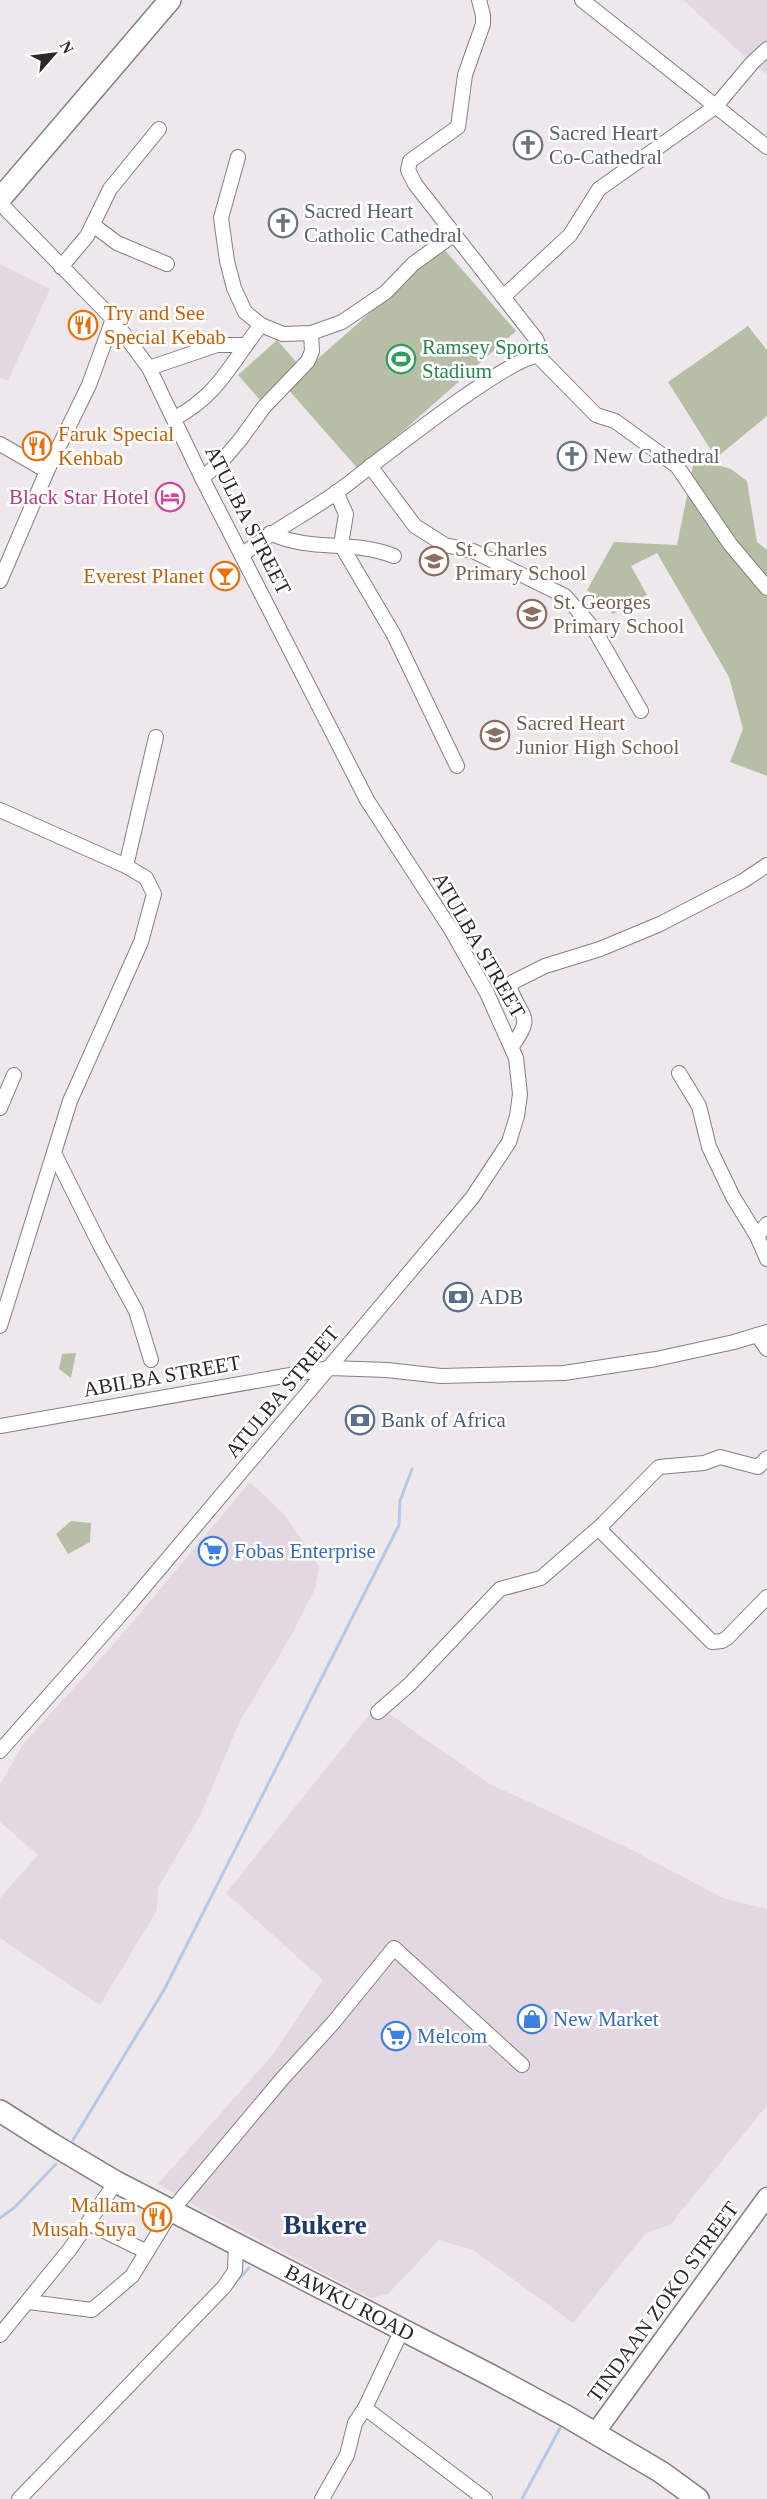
<svg xmlns="http://www.w3.org/2000/svg" width="767" height="2499" viewBox="0 0 767 2499" font-family="'Times New Roman',serif">
  <style>
    .built { fill: #e3d8e2 }
    .green { fill: #b6bfa6 }
    .lines { fill: none; stroke-linecap: round; stroke-linejoin: round }
    .stream { stroke: #b5c8e7; stroke-width: 3 }
    .minor-casing { stroke: #847f83; stroke-width: 16 }
    .major-casing { stroke: #847f83; stroke-width: 21 }
    .highway-casing { stroke: #847f83; stroke-width: 24 }
    .minor { stroke: #fff; stroke-width: 14 }
    .major { stroke: #fff; stroke-width: 18 }
    .highway { stroke: #fff; stroke-width: 21 }
    .labels { text-anchor: middle; stroke-width: 5; stroke-linejoin: round; paint-order: stroke }
    .worship-label { font-size: 21px; fill: #5b616d; stroke: #fff; text-anchor: start }
    .food-label { font-size: 21px; fill: #c56008; stroke: #fff; text-anchor: start }
    .leisure-label { font-size: 21px; fill: #27864d; stroke: #fff; text-anchor: start }
    .hotel-label { font-size: 21px; fill: #b23c85; stroke: #fff; text-anchor: end }
    .street-label { font-size: 21px; fill: #2a282a; stroke: #fff }
    .education-label { font-size: 21px; fill: #785e54; stroke: #fff; text-anchor: start }
    .service-label { font-size: 21px; fill: #4e5e75; stroke: #fff; text-anchor: start }
    .shop-label { font-size: 21px; fill: #366cbe; stroke: #fff; text-anchor: start }
    .district-label { font-size: 27px; font-weight: bold; fill: #203a71; stroke: #fff }
  </style>
  <rect width="100%" height="100%" fill="#eee8ed"/>
  <g class="built">
    <path d="M683,0H767V75L752,63Z"/>
    <path d="M0,264L50,289L8,381L0,378Z"/>
    <path d="M250,1482L286,1516L319,1566L315,1589L291,1636L240,1721L200,1816L158,1888L157,1910L100,2005L0,1938V1898L38,1855L0,1822V1784L24,1743L119,1638Z"/>
    <path d="M377,1705L488,1783L632,1850L723,1898L767,1909V2105L670,2225L646,2233L573,2323L473,2250L439,2240L388,2294L371,2298L204,2211L158,2184L270,2058L323,1980L226,1893Z"/>
  </g>
  <g class="green">
    <path d="M443,248L516,331L359,470L286,387Z"/>
    <path d="M748,326L767,350V416L716,458L668,382Z"/>
    <path d="M277,340L299,365L260,400L238,375Z"/>
    <path d="M711,463L731,469L747,481L757,542L767,550V776L730,762L743,729L729,677L657,553L631,566L647,595L613,614L587,590L614,542L677,545L693,465Z"/>
    <path d="M76,1353L71,1378L59,1369L62,1354Z"/>
    <path d="M71,1521L91,1523L90,1542L68,1554L56,1534Z"/>
  </g>
  <g class="lines">
    <g class="stream">
      <path d="M73,2140L164,1990L399,1525L400,1501L412,1469"/>
      <path d="M0,2218L15,2207L56,2164"/>
      <path d="M233,2285L249,2268"/>
      <path d="M522,2499L560,2428"/>
    </g>
    <g class="minor-casing">
      <g id="minor">
        <path d="M479,0L483,15V24L465,75L458,127L410,161L408,170L415,184L536,339L538,344V356"/>
        <path d="M582,0L767,147"/>
        <path d="M238,157L221,218L227,261L234,288L245,312L261,325L283,334L311,333L342,322L386,292L413,264L453,235"/>
        <path d="M0,203L113,319L149,368L202,478L367,800L452,931L487,993L516,1058L520,1094L517,1116L509,1142L472,1198L128,1606L0,1751"/>
        <path d="M93,225L117,243L167,264"/>
        <path d="M61,267L87,236L110,189L159,129"/>
        <path d="M503,297L570,235L599,189L715,107L752,63L767,49"/>
        <path d="M149,368L217,345H245"/>
        <path d="M175,418C219,395 232,361 261,325"/>
        <path d="M0,444L47,471"/>
        <path d="M370,466L415,526L445,545L473,551L565,596L594,629L641,711"/>
        <path d="M202,478L222,461L240,440L264,407L308,361L312,351L311,333"/>
        <path d="M336,492L346,514L341,545L394,635L457,766"/>
        <path d="M270,533C312,553 351,539 394,556"/>
        <path d="M242,555C272,531 306,514 337,492C371,467 507,357 538,356L596,415L615,421L677,466L730,544L767,588"/>
        <path d="M0,581L47,471L89,385L113,319"/>
        <path d="M0,810L126,866L146,878L154,894L141,942L70,1101L0,1326"/>
        <path d="M126,866L156,737"/>
        <path d="M512,1046C535,1015 521,1019 510,988L513,982L545,966L600,949L660,924L743,881L767,865"/>
        <path d="M679,1073L699,1106L709,1147L733,1197L757,1236L767,1259"/>
        <path d="M0,1108L14,1075"/>
        <path d="M54,1153L100,1245L136,1311L151,1360"/>
        <path d="M757,1236L767,1224"/>
        <path d="M757,1335L767,1349"/>
        <path d="M0,1426L330,1368L387,1370L441,1376L564,1373L656,1359L734,1342L767,1332"/>
        <path d="M602,1525V1532L712,1642L722,1641L727,1638L767,1597"/>
        <path d="M378,1712L410,1684L500,1589L541,1578L602,1525L659,1467L704,1463L720,1457L758,1467L767,1458"/>
        <path d="M88,2223L147,2252"/>
        <path d="M29,2302L92,2310L132,2276L173,2209L282,2079L333,2023L394,1948L522,2065"/>
        <path d="M0,2335L70,2249L116,2182"/>
        <path d="M365,2408L485,2499"/>
        <path d="M19,2499L224,2287L235,2271L236,2244"/>
        <path d="M322,2499L347,2455L355,2423L365,2408L402,2330"/>
      </g>
    </g>
    <g class="major-casing">
      <path id="major" d="M595,2433L767,2197"/>
    </g>
    <g class="highway-casing">
      <g id="highway">
        <path d="M0,199L170,0"/>
        <path id="s1" d="M0,2111L52,2144L116,2182L492,2376L566,2416L661,2472L698,2499"/>
      </g>
    </g>
    <use href="#minor" class="minor"/>
    <use href="#major" class="major"/>
    <use href="#highway" class="highway"/>
  </g>
  <defs>
    <g id="church-ring" transform="scale(1.5)"><circle r="9.5" fill="#fff" stroke="#6b7280" stroke-width="1.5"/><path d="M-1.2-6h2.4v3.5h3.3v2.4h-3.3V6h-2.4V-.1h-3.3v-2.4h3.3Z" fill="#6b7280"/></g>
    <g id="restaurant-ring" transform="scale(1.5)"><circle r="9.5" fill="#fff" stroke="#e8710a" stroke-width="1.5"/><path d="M-5-6h1v4h1v-4h1v4h1v-4h1v5L-1.5 .5V6h-2V.5L-5-1ZM5-6V6H3V1.5H1.5Q1.5-4 5-6Z" fill="#e8710a"/></g>
    <g id="stadium-ring" transform="scale(1.5)"><circle r="9.5" fill="#fff" stroke="#2e9e5b" stroke-width="1.5"/><path d="M0-5a6.5 5 0 1 0 0 10a6.5 5 0 1 0 0-10ZM-3.5-1.8h7v3.6h-7Z" fill="#2e9e5b"/></g>
    <g id="hotel-ring" transform="scale(1.5)"><circle r="9.5" fill="#fff" stroke="#d1479c" stroke-width="1.5"/><path d="M-6-4.5h1.5V1H6V5H4.5V3h-9V5H-6ZM-4 0a1.8 1.8 0 1 1 3.6 0ZM.5 0V-2.5h3Q6-2.5 6 0Z" fill="#d1479c"/></g>
    <g id="school-ring" transform="scale(1.5)"><circle r="9.5" fill="#fff" stroke="#8d6e63" stroke-width="1.5"/><path d="M0-5L7-2L0 1L-7-2ZM-4 1L0 2.5L4 1V4Q0 6-4 4Z" fill="#8d6e63"/></g>
    <g id="bar-ring" transform="scale(1.5)"><circle r="9.5" fill="#fff" stroke="#e8710a" stroke-width="1.5"/><path d="M-6-5H6L.8 .8V4.5H3.5V6h-7V4.5H-.8V.8Z" fill="#e8710a"/></g>
    <g id="bank-ring" transform="scale(1.5)"><circle r="9.5" fill="#fff" stroke="#5c6f8a" stroke-width="1.5"/><path d="M-6-4H6V4H-6ZM0-2.3a2.3 2.3 0 1 0 0 4.6a2.3 2.3 0 1 0 0-4.6Z" fill="#5c6f8a"/></g>
    <g id="supermarket-ring" transform="scale(1.5)"><circle r="9.5" fill="#fff" stroke="#3f7fe0" stroke-width="1.5"/><path d="M-6-5.5h2.5l.6 2H6L4.5 2H-2.5L-4.4-4H-6ZM-1.5 3.2a1.3 1.3 0 1 0 .1 0ZM3 3.2a1.3 1.3 0 1 0 .1 0Z" fill="#3f7fe0"/></g>
    <g id="shop-ring" transform="scale(1.5)"><circle r="9.5" fill="#fff" stroke="#3f7fe0" stroke-width="1.5"/><path d="M-5-2.5h2.3a2.7 3.5 0 0 1 5.4 0H5L5.5 6h-11ZM-1.5-2.5h3a1.5 2.3 0 0 0-3 0Z" fill="#3f7fe0"/></g>
  </defs>
  <g fill-rule="evenodd">
    <use href="#church-ring" x="528" y="145"/>
    <use href="#church-ring" x="283" y="223"/>
    <use href="#restaurant-ring" x="83" y="325"/>
    <use href="#stadium-ring" x="401" y="359"/>
    <use href="#restaurant-ring" x="37" y="446"/>
    <use href="#church-ring" x="572" y="456"/>
    <use href="#hotel-ring" x="170" y="497"/>
    <use href="#school-ring" x="434" y="561"/>
    <use href="#bar-ring" x="225" y="576"/>
    <use href="#school-ring" x="532" y="614"/>
    <use href="#school-ring" x="495" y="735"/>
    <use href="#bank-ring" x="458" y="1297"/>
    <use href="#bank-ring" x="360" y="1420"/>
    <use href="#supermarket-ring" x="213" y="1551"/>
    <use href="#shop-ring" x="532" y="2019"/>
    <use href="#supermarket-ring" x="396" y="2036"/>
    <use href="#restaurant-ring" x="157" y="2217"/>
  </g>
  <g class="labels">
    <g class="worship-label">
      <text x="549" y="140">Sacred Heart<tspan x="549" dy="24">Co-Cathedral</tspan></text>
      <text x="304" y="218">Sacred Heart<tspan x="304" dy="24">Catholic Cathedral</tspan></text>
      <text x="593" y="463">New Cathedral</text>
    </g>
    <g class="food-label">
      <text x="104" y="320">Try and See<tspan x="104" dy="24">Special Kebab</tspan></text>
      <text x="58" y="441">Faruk Special<tspan x="58" dy="24">Kehbab</tspan></text>
      <text x="204" y="583" text-anchor="end">Everest Planet</text>
      <text x="136" y="2212" text-anchor="end">Mallam<tspan x="136" dy="24">Musah Suya</tspan></text>
    </g>
    <g class="leisure-label">
      <text x="422" y="354">Ramsey Sports<tspan x="422" dy="24">Stadium</tspan></text>
    </g>
    <g class="hotel-label">
      <text x="149" y="504">Black Star Hotel</text>
    </g>
    <g class="street-label">
      <text transform="translate(248 520) rotate(63)" y="7">ATULBA STREET</text>
      <text transform="translate(479 945) rotate(60)" y="7">ATULBA STREET</text>
      <text transform="translate(162 1376) rotate(-10)" y="7">ABILBA STREET</text>
      <text transform="translate(282 1392) rotate(-50)" y="7">ATULBA STREET</text>
      <text transform="translate(663 2302) rotate(-54)" y="7">TINDAAN ZOKO STREET</text>
      <text dy="7" stroke="none"><textPath href="#s1" startOffset="399">BAWKU ROAD</textPath></text>
    </g>
    <g class="education-label">
      <text x="455" y="556">St. Charles<tspan x="455" dy="24">Primary School</tspan></text>
      <text x="553" y="609">St. Georges<tspan x="553" dy="24">Primary School</tspan></text>
      <text x="516" y="730">Sacred Heart<tspan x="516" dy="24">Junior High School</tspan></text>
    </g>
    <g class="service-label">
      <text x="479" y="1304">ADB</text>
      <text x="381" y="1427">Bank of Africa</text>
    </g>
    <g class="shop-label">
      <text x="234" y="1558">Fobas Enterprise</text>
      <text x="553" y="2026">New Market</text>
      <text x="417" y="2043">Melcom</text>
    </g>
    <g class="district-label">
      <text x="325" y="2234">Bukere</text>
    </g>
  </g>
  <g transform="translate(54 54) rotate(62)" stroke="#ffffff" stroke-width="4.5" paint-order="stroke">
  <path d="M0-4.5L10 22L0 15L-10 22Z" fill="#2a282a"/>
  <text y="-9" font-size="16" font-weight="bold" text-anchor="middle" fill="#2a282a">N</text>
  </g>
</svg>
